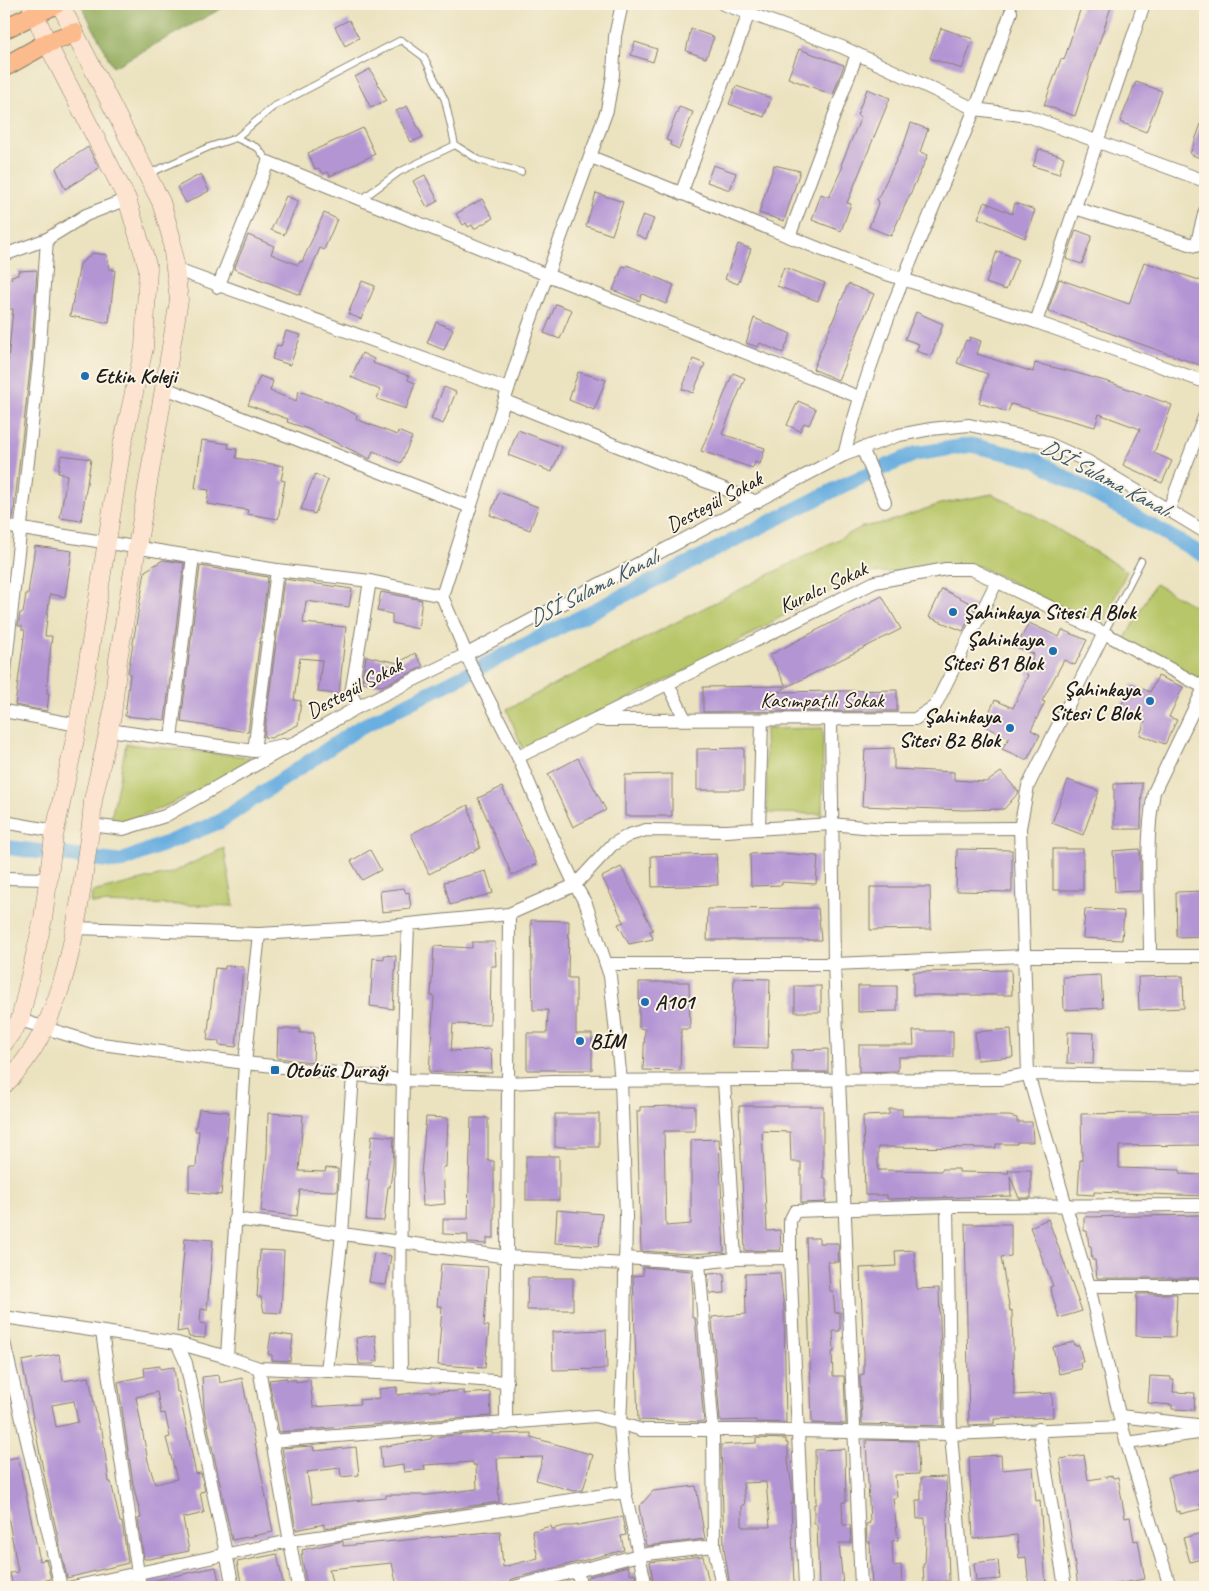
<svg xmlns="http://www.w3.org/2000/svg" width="1209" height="1591" viewBox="0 0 1209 1591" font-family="Caveat,sans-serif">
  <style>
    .green { fill: #b7c668; stroke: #6a7142 }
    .forest { fill: #91ab5c; stroke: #56643c }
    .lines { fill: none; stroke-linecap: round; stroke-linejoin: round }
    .canal { stroke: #6aafe0; stroke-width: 15 }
    .building { fill: #b495d4; fill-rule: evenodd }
    .lane-casing { stroke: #847f6e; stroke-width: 8 }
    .street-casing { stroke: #847f6e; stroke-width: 14 }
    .secondary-casing { stroke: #847f6e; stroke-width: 19 }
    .primary-casing { stroke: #847f6e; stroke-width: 21 }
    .lane { stroke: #fff; stroke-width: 6 }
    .street { stroke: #fff; stroke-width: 12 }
    .secondary { stroke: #fde4d1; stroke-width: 18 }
    .primary { stroke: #fbbb8c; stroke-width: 19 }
    .poi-dot { fill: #1f6fb2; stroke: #fcf5e5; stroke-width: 2 }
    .labels { text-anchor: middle; stroke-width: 4; stroke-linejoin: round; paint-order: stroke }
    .poi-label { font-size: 21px; font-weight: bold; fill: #1c1c1c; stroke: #fcf5e5; text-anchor: start }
    .street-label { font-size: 21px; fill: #1c1c1c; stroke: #fcf5e5 }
    .water-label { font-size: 22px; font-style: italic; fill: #3b576a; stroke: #fcf5e5 }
  </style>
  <rect width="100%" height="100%" fill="#fcf5e5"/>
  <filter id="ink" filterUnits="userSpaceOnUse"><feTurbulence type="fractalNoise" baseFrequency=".02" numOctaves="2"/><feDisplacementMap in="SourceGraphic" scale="10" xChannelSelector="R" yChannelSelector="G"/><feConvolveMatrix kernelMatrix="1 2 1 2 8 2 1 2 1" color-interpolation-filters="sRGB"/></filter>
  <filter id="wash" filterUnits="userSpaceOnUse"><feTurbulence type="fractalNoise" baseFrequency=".0096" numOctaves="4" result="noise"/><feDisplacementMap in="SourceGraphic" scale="20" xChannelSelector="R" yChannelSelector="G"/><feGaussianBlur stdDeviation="1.12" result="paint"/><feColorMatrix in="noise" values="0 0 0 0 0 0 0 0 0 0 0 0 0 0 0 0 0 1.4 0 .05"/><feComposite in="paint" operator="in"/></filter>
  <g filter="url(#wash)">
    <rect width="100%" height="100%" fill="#ebe2bf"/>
    <g class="green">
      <path d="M992,494L1032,514L1127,571L1101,627L979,566L872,573L805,603L703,662L523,750L507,709L862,527L888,522L940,504Z"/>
      <path d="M1155,584L1205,612V684L1123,642Z"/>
      <path d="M823,728L822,814L767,813L765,729Z"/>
      <path d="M126,744L250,757L248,765C206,786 165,810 119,823L111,819Z"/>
      <path d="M224,848L234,906L91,903L92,892L171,873Z"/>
    </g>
    <path class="forest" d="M81,4H230L113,67Z"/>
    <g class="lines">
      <path class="canal" d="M4,847L119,862L219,822L359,728L846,484L915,454L971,445L1035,460L1205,556"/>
    </g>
    <g id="blocks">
      <g class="building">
        <path d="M1082,4H1102L1111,7L1075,116L1044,105L1061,59L1064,60Z"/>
        <path d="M349,20L359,38L345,46L335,27Z"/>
        <path d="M941,28L973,39L962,69L930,58Z"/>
        <path d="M691,29L714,37L706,58L686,51Z"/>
        <path d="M635,42L657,49L653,62L631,55Z"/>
        <path d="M799,49L844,65L833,95L788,78Z"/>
        <path d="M370,69L386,100L371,108L355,77Z"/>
        <path d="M1136,82L1162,91L1146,132L1120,122Z"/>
        <path d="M736,86L771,98L764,117L729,104Z"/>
        <path d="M867,89L890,98L847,203L851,204L841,231L812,220L821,194L829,197L843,166L841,165L861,117L857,115Z"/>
        <path d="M407,106L423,137L411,142L396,111Z"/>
        <path d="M679,107L693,112L679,149L670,145L671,142L666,140Z"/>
        <path d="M1204,116H1205V160L1190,154Z"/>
        <path d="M911,123L928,129L920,152L928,155L891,236L869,227L879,201L877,200L904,144Z"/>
        <path d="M363,128L375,154L330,176L328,172L324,174L318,168L315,169L308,153Z"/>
        <path d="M88,147L99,168L65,189L56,168Z"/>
        <path d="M1039,149L1064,157L1059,174L1033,166Z"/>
        <path d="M713,165L736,173L730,190L707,182Z"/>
        <path d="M774,165L800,171L784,221L759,213Z"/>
        <path d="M201,174L209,191L186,203L177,187Z"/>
        <path d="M425,175L438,201L427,207L413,181Z"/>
        <path d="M596,193L623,202L612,235L586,226Z"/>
        <path d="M286,196L298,201L284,235L271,230Z"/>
        <path d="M482,199L493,218L474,229L472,225L468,227L466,223L463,225L456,214Z"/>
        <path d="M985,202L1012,214L1015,203L1035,210L1025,238L978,218Z"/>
        <path d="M324,213L337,219L324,250L320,248L300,295L234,269L248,235L274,246L271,254L298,265L300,261L302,262Z"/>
        <path d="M643,215L654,219L646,239L635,234Z"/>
        <path d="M1076,230L1092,236L1082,264L1066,259Z"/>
        <path d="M738,244L751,249L738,284L725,279Z"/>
        <path d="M997,251L1018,259L1006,290L986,283Z"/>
        <path d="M93,253L107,255L109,269L115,270L109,323L70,316L80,264Z"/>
        <path d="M1144,262L1205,282V367L1048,311L1059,279L1129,304Z"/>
        <path d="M627,265L674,285L666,304L642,294L639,301L613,290L623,266L626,267Z"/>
        <path d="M784,267L825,283L818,301L777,286Z"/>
        <path d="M37,270L31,360L13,519L4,518V402L13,309H9L7,280L12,279L11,276L18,275V271Z"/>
        <path d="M362,281L375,286L361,319L348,314Z"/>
        <path d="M848,284L874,294L838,380L813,369Z"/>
        <path d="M556,304L572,310L560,339L544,333Z"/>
        <path d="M916,312L943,324L931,356L916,351L919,344L905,339Z"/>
        <path d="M754,318L791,334L783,353L760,343L758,347L746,343Z"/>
        <path d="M436,322L453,329L444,350L427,343Z"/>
        <path d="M286,331L301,335L290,365L272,359L277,345L281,346Z"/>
        <path d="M970,337L981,341L977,354L1033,372L1035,363L1069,371L1112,383L1172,405L1154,453L1172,461L1162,483L1123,465L1140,429L1099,414L1095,427L1011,404L1008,412L979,403L988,374L957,363L966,340L969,341Z"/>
        <path d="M362,353L374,359L373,363L409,376L408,380L415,383L406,409L377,399L380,390L351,377Z"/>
        <path d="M693,359L705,364L693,393L682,389Z"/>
        <path d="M578,372L606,380L594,410L569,400Z"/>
        <path d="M733,373L745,378L722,434L765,448L760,464L755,462L753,468L701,451Z"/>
        <path d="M260,376L273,381L270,391L296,401L299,391L330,402L357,415L356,419L397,435L398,431L412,437L401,463L373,451L370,459L308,429L287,422L288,419L248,405Z"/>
        <path d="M444,387L456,392L443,424L431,419Z"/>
        <path d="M798,401L816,409L809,425L804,423L800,431L787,425Z"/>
        <path d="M518,430L562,447L552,472L508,455Z"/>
        <path d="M202,440L229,444L228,448L237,449L236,458L284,466L281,480L285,481L278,519L247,514L248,510L207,504L209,490L195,488Z"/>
        <path d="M61,455L91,459L81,521L60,518L67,475L58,473Z"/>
        <path d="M315,474L328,480L315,514L301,509Z"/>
        <path d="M499,492L538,507L530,530L490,515Z"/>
        <path d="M35,546L72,551L65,597L50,594L45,636H52L48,673L47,693H49L47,711L15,705L25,630H22V626H18L20,613H23L26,594H28Z"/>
        <path d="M163,560L184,563L165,720L125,716L130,674L128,673L145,571Z"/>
        <path d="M200,566L268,577L248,732L181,722Z"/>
        <path d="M284,579L352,589L349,607L306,601L303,623L346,627L339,694L318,692L322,660L300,658L294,700L301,701L298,725L271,738L264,737Z"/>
        <path d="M942,589L976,606L963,631L929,617Z"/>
        <path d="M381,592L422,600L418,629L392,623V614L377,611Z"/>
        <path d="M882,596L901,629L777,692L897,690V711L703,712V687L786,686L770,655Z"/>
        <path d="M1029,623L1059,637L1062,630L1087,640L1075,665L1064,660L1042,701L1045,702L1031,730L1040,735L1027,760L1002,749L1009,738L983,725L995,700L1013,708L1028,675L1026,674L1034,654L1016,647Z"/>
        <path d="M415,653L423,666L416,670L382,686L362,682L366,656L398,663Z"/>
        <path d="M1158,676L1183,687L1169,717L1177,720L1165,744L1140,735L1145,721L1119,710L1132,684L1150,692Z"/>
        <path d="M744,748V790H697V749Z"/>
        <path d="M894,748V769L954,772V780L987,782L1001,772L1019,792L1004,809L963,810L862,806L865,749Z"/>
        <path d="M578,758L606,810L573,827L548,774Z"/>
        <path d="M672,774V816H625V775Z"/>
        <path d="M1068,780L1099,791L1083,835L1052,823Z"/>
        <path d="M1142,783L1141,829H1114V784Z"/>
        <path d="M502,787L537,864L512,875L478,798Z"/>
        <path d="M468,805L480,848L429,874L411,834Z"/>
        <path d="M957,849L1012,850V892L956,891Z"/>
        <rect x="1053" y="849" width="30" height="41"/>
        <path d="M1140,849V891L1115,892L1113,851Z"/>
        <path d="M370,850L381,870L362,880L351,861Z"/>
        <path d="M781,853L818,856L816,884L782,882V885L751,886L750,854Z"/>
        <path d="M716,854L718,885L652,887L651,856Z"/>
        <path d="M621,867L653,930L650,931L653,939L629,944L618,924L624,922L602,877Z"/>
        <path d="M486,871L493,893L450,905L444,882Z"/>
        <path d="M870,887H930L931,929L870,930Z"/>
        <path d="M404,888L406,893L409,892L411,909L382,912L380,891Z"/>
        <path d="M1205,891V936L1177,937L1176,892Z"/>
        <path d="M818,908L821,940H707L708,909Z"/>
        <path d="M1085,909L1124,911L1122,940L1083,938Z"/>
        <path d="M531,920L569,921L568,978H576V1034H592V1070H527V1033H547L548,1010H533Z"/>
        <path d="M472,942H495L496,966H491L490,1025L453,1024L451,1051L491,1049L492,1073L429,1072L434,996H431L434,946L472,948Z"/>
        <path d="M384,955L396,956L393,1009L370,1006L373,958L384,959Z"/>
        <path d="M225,966L243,967L236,1047L219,1045V1041L207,1040L215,968L225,969Z"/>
        <path d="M1011,970L1012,995H913V972Z"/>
        <path d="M1101,975L1103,1008L1064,1010L1063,977Z"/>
        <path d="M1183,976L1184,1008L1139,1010L1138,977Z"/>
        <path d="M734,978L770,979L768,1048L732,1047Z"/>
        <path d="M639,982H689L690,1029H681L680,1071L643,1070L645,1029L639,1028Z"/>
        <rect x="795" y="986" width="26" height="26"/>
        <path d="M858,986H897V1011L858,1012Z"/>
        <path d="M278,1029H300V1033H314L313,1062L277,1058Z"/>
        <path d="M1011,1029L1013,1057L977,1060L975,1032Z"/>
        <path d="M913,1031H953V1057H898V1071L859,1072V1045H914Z"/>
        <path d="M1068,1032L1094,1033L1093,1064L1067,1063Z"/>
        <path d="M828,1049V1072H792V1050Z"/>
        <path d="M674,1106H695V1131H664L666,1226L691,1224V1140L719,1139L724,1252L691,1254L641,1251L637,1111H640V1107Z"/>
        <path d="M739,1106H823V1178H826V1202L801,1203V1162H791L790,1132L762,1131L767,1231L780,1230L781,1250L745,1251Z"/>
        <path d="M199,1109L229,1112L221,1195L189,1192V1167H196L199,1131H195Z"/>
        <path d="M889,1109H902V1116H1009L1017,1118V1122H1032L1033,1142H1017V1144H996V1148L878,1147V1170L942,1171V1169H959V1172L1009,1173L1008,1170H1031V1198H1019L1010,1176L1011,1196L887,1199V1195H865L863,1116L886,1115L889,1114Z"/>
        <path d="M1205,1112V1145L1119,1146V1168L1180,1170V1174L1205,1175V1196L1094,1192V1195L1078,1194L1080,1160H1082L1081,1114Z"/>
        <path d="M268,1113L303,1115L299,1171L325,1172L326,1168L338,1169L337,1191L300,1190L297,1216L261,1212L267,1153Z"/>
        <rect x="555" y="1114" width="44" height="33"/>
        <path d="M426,1117L448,1118L446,1167H443L445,1204L423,1206L421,1175Z"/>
        <path d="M471,1118H488V1161H494V1238H487V1244L468,1243V1235L443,1234V1219H468Z"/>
        <path d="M372,1135L394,1137L393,1164L390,1187H388L384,1221L366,1220L369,1180H367Z"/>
        <rect x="526" y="1156" width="33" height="44"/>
        <path d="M557,1210L602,1214L599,1246L555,1243Z"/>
        <path d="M1201,1215V1217H1205V1278H1097L1095,1260H1092L1091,1246H1089L1087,1231H1084V1217Z"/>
        <path d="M1048,1219L1082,1311L1059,1318L1050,1287L1053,1286L1030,1227Z"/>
        <path d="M965,1224H1011V1256L1001,1257L1010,1311L1012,1310L1014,1395L1052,1393L1053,1417L994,1419V1424L969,1425Z"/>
        <path d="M185,1238L213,1240L207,1310L201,1309L200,1323L206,1324L205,1338L189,1337L187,1330L177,1332Z"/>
        <path d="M806,1238H819V1243H838L839,1262H828L830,1291H833L835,1313L840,1312V1331H833L834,1352H832L833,1376H844L846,1424L812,1423Z"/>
        <path d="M260,1250L284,1251L281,1313L264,1312L261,1297H257Z"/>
        <path d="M914,1250L917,1289L939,1288L943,1426L862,1424L860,1375L864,1374V1353L860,1268L896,1266L895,1251Z"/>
        <path d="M374,1253L391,1256L386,1285L369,1282Z"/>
        <path d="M441,1264L488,1267L484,1326H489L485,1368L438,1365L442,1306H437Z"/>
        <path d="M643,1267L691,1271L693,1294H692V1318H695L704,1422L638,1420L633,1276L643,1275Z"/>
        <path d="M724,1273L725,1293L710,1294L708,1274Z"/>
        <path d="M780,1273L784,1309L786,1423L756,1422V1420L720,1421L712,1317L746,1314L745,1274Z"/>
        <path d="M528,1278H573V1310H527Z"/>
        <path d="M1137,1294H1177L1175,1337L1136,1336Z"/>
        <path d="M606,1330L607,1369L553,1370L552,1332Z"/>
        <path d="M271,1333L293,1336L290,1361L272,1360V1355L268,1354Z"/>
        <path d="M375,1335L378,1361H374L375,1364H359L356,1338Z"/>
        <path d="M1074,1342L1075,1346L1079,1345L1083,1362H1080L1081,1369L1059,1374L1053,1347Z"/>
        <path d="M59,1354L63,1381L89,1377L97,1419L100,1430H102L109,1482H111L120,1522H122L128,1563L67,1578L44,1475L22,1361ZM74,1401L78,1422L56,1427L52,1405Z"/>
        <path d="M160,1366V1369L174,1367L177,1392H179L196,1474L201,1473L205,1491L200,1492L204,1513L183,1518L189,1551L149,1559H144L138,1519L141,1518L133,1484L118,1382L145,1376L144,1368ZM157,1392L161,1414L165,1413L170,1437L166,1438L177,1479L155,1484L148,1461L136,1397Z"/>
        <path d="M219,1375L220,1383L242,1378L273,1532L232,1540L204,1409L202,1377Z"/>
        <path d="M1150,1376L1171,1377V1380H1174L1173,1392L1195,1393L1194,1410L1172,1409V1405L1148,1403Z"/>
        <path d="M287,1378V1380H296V1382L310,1380L313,1407L360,1404L359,1400L380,1398L379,1389L397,1387V1395L430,1391V1392L464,1391V1394L490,1392L491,1416L279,1432L269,1380Z"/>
        <path d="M492,1432V1434L531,1433V1437L593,1455L583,1490L573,1491L536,1480L543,1457L497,1458L499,1502L324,1528V1524L296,1530L282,1448L313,1446L314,1451L356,1447L359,1475L341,1477L340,1468L307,1472L312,1504L340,1502L386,1498V1495H428L477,1489L476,1465H473V1462L424,1465L425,1470L404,1472L403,1465L382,1468L380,1447L431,1439V1437Z"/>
        <path d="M756,1438L786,1439V1443H788V1461L793,1493V1503H791L794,1586L730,1587L724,1547L721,1445L756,1443ZM766,1482L770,1527H742V1505H745L743,1483Z"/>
        <path d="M866,1440L917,1441L919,1474L895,1475L897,1498H893L898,1540L892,1541L893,1566L901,1565L902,1587H872L870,1542H867L866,1524L870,1523Z"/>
        <path d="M845,1449L846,1502H842L843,1525H850L851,1543H839L843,1586L819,1587L817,1524H814V1504H816L815,1450Z"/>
        <path d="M1001,1455L1002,1470L1033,1467L1036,1501L1040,1500L1046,1587H1029L1026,1557L1019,1558L1017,1535L973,1539L969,1457Z"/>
        <path d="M1084,1455L1088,1480L1112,1476L1113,1478L1118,1477L1125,1518L1130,1517L1134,1541L1138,1540L1145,1579L1099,1587H1078L1060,1459Z"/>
        <path d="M18,1457L40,1561L46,1559L51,1579L13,1587L10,1573L18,1572L4,1493V1460Z"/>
        <path d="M1205,1468V1503L1200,1504L1201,1509L1180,1514V1511L1176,1512L1168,1477Z"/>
        <path d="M946,1477L949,1581L924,1583L923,1564H925L926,1541L925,1518L917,1519L916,1500H921V1478Z"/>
        <path d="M696,1486L705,1539L646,1546L639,1507L653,1491Z"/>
        <path d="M622,1517L626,1535L621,1536L624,1550L512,1579L506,1585L495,1587H397L392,1563L329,1569L333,1587H307L301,1554H303L302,1550L343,1541V1546L500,1531L503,1567L538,1558L532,1531L551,1526L552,1529L565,1526H573Z"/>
        <path d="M1205,1532V1558L1190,1562L1183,1538Z"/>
        <path d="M277,1554L284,1587H242L237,1562Z"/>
        <path d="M703,1556L710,1587H654L650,1562Z"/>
        <path d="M998,1560L1000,1579L976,1581L974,1563Z"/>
        <path d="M628,1566L630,1574L635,1573L638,1587H589L587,1577Z"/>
        <path d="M216,1567L220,1587H148L147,1582Z"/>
      </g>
    </g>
  </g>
  <g filter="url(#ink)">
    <use href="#blocks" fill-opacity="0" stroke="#847f6e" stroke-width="1"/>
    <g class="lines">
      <g class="lane-casing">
        <g id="lane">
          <path d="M236,138L273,107L401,40L424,57L445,100L455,145L479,160L521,172"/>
          <path d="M148,174L209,147L236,138L258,148L268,162"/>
          <path d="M362,199L399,172L455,145"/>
          <path d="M1104,633L1141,561"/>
        </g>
      </g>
      <g class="street-casing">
        <g id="street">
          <path d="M723,4L842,47L975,109L1028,116L1205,181"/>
          <path d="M591,157L865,267L1036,322L1205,382"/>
          <path d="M681,194L749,13"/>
          <path d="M1075,208L1196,246L1205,211"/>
          <path d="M789,237L857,54"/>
          <path d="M47,239L86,215L127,199"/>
          <path d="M4,255L47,239L39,361L4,680"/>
          <path d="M177,270L508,389"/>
          <path d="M218,287L268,162L547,275L859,397"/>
          <path d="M1036,322L1144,4"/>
          <path d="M165,388L470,507"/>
          <path d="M505,401L757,502"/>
          <path d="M862,448L885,502"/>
          <path d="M844,455C874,336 927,224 974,111C988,79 999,45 1011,12"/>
          <path d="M1168,511L1205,415"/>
          <path d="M4,526L277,570L370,581L442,596"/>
          <path d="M193,556L171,739L254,751"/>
          <path d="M277,570L254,751L283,745"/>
          <path d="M1104,633L1028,786L1020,828L1028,1074L1089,1286H1205"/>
          <path d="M668,684L685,719"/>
          <path d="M1204,688L1154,792C1144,845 1150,903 1150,956H1205"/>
          <path d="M358,707L351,694L370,581"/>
          <path d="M4,711L78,725"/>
          <path d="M600,720L915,719L935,706L996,583"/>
          <path d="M109,730L171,739"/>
          <path d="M518,757L875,582L946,569H971L1104,633L1205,688"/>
          <path d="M4,822L55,831"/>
          <path d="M91,825L123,829L165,816L358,707L467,654L844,455L899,435L931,429L969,425L1043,441L1087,461L1205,532"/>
          <path d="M759,829L762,720"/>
          <path d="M4,878L48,879"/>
          <path d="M74,928L259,934L379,927L509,914L575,885L612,845L629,835L646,830L727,831L831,824L884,829L1020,828"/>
          <path d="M606,964H834L831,720"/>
          <path d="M20,1020L94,1043L245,1063L402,1080L509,1083L552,1081L1001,1079L1028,1074L1205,1077"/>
          <path d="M724,1081L735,1259"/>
          <path d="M947,1206L951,1434L964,1587"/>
          <path d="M235,1219L508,1257L625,1264"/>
          <path d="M625,1258L699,1263L735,1259L790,1258"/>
          <path d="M699,1263L713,1431L714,1546L722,1587"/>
          <path d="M1089,1286L1122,1427L1170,1587"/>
          <path d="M4,1317L177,1343L227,1357L259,1368L401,1374C399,1224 402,1074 408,925"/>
          <path d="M102,1332L140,1587"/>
          <path d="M4,1342L61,1587"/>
          <path d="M177,1343L186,1363L233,1587"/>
          <path d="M227,1357L245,1063L259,934"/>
          <path d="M259,1368L298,1587"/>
          <path d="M327,1371L342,1234L353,1075"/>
          <path d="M401,1374L507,1382"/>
          <path d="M1120,1416L1205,1426"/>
          <path d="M506,1424L509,914"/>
          <path d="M1039,1429L1065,1587"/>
          <path d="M271,1441L596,1416L642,1430H746L951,1434L1122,1427"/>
          <path d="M1127,1443L1205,1432"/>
          <path d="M577,1571L581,1587"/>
          <path d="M72,1587L290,1541L625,1492L620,1424L624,1335L626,1217L621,1081L610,976L586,904L575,885L545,821L518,757L470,663L442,596L526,333L607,110L613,75L615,36L622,4"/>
          <path d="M514,1587L639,1555L625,1492"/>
          <path d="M646,1587L639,1555L714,1546"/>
          <path d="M805,1587L790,1258V1221L795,1211L947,1206L1205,1205"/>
          <path d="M861,1587L834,964L1025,956H1150"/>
        </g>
      </g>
      <g class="secondary-casing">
        <g id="secondary">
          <path d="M4,1043L20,1020L43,919L54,836L78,725L122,446L144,348L148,268L127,199L47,43L31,4"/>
          <path d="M4,1085C71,1020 77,913 91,825L93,800L112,716L118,660L179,300L171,236L161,202L60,4"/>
        </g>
      </g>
      <g class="primary-casing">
        <g id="primary">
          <path d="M4,29L56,4"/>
          <path d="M4,67L47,43L74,33"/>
        </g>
      </g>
      <use href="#lane" class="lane"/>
      <use href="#street" class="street"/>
      <use href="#secondary" class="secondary"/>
      <use href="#primary" class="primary"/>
    </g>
  </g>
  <g class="poi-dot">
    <circle cx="85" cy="376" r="5"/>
    <circle cx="953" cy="612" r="5"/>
    <circle cx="1053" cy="651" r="5"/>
    <circle cx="1150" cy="701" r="5"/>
    <circle cx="1010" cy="728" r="5"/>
    <circle cx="645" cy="1002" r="5"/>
    <circle cx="580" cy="1041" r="5"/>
    <rect x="270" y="1065" width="10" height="10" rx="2.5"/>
  </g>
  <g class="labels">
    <g class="poi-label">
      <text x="95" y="383">Etkin Koleji</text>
      <text x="963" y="619">Şahinkaya Sitesi A Blok</text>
      <text x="1043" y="646" text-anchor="end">Şahinkaya<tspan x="1043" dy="24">Sitesi B1 Blok</tspan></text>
      <text x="1140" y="696" text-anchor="end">Şahinkaya<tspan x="1140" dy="24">Sitesi C Blok</tspan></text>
      <text x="1000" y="723" text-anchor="end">Şahinkaya<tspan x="1000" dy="24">Sitesi B2 Blok</tspan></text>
      <text x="655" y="1009">A101</text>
      <text x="590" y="1048">BİM</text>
      <text x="285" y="1077">Otobüs Durağı</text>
    </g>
    <g class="street-label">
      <text transform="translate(714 502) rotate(-28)" y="7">Destegül Sokak</text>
      <text transform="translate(823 587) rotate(-25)" y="7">Kuralcı Sokak</text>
      <text transform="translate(354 688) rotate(-28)" y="7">Destegül Sokak</text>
      <text x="822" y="707">Kasımpatılı Sokak</text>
    </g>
    <g class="water-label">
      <text transform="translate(1106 477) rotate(28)" y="8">DSİ Sulama Kanalı</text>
      <text transform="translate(593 587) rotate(-27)" y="8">DSİ Sulama Kanalı</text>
    </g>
  </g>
  <rect width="1209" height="1591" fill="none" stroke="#fcf5e5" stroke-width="20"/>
</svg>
